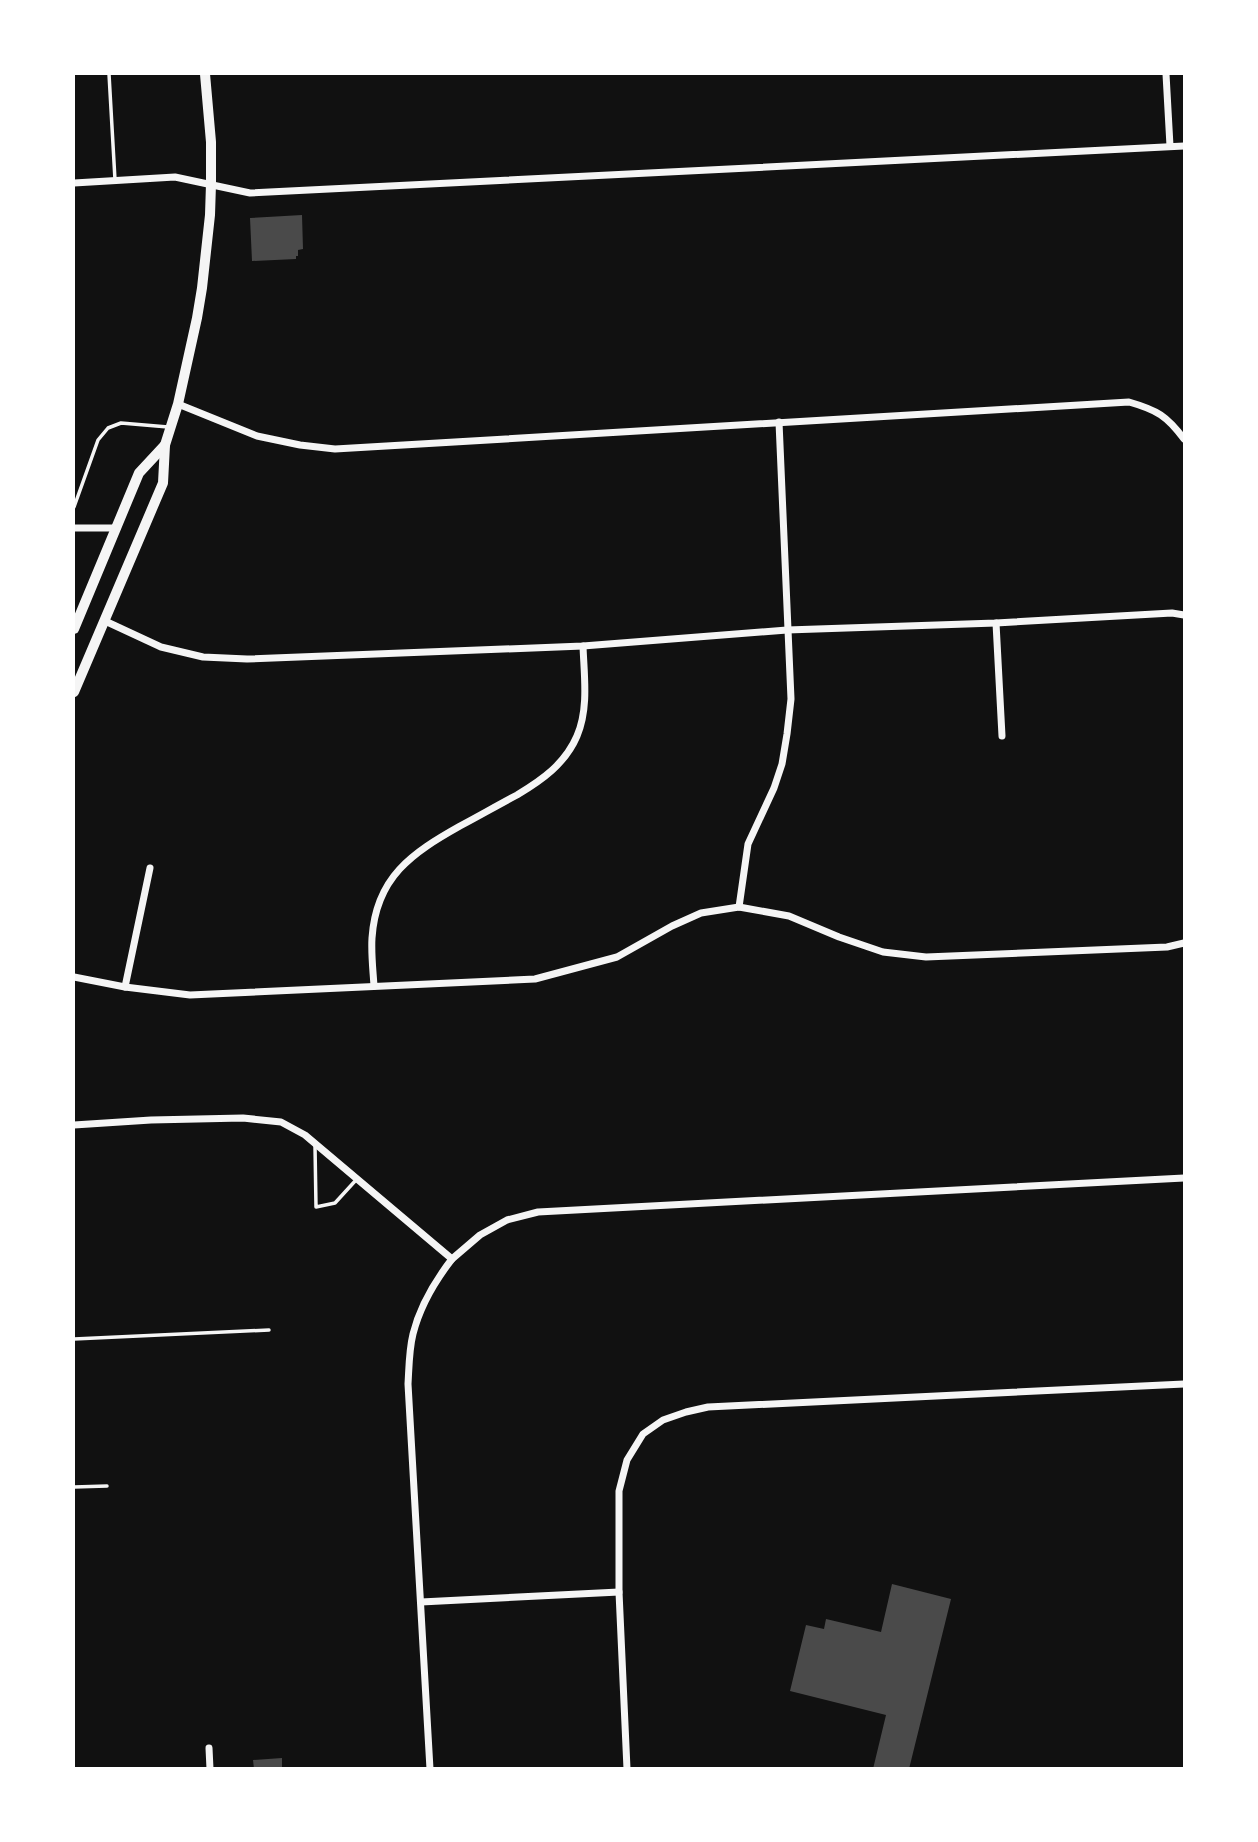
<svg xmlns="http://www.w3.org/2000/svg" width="1258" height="1842" viewBox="0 0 1258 1842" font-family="Commissioner,sans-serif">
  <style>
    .building { fill: #4a4a4a }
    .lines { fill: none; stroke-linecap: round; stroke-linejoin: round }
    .path { stroke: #f5f5f5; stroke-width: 3.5 }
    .service { stroke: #f5f5f5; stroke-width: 3.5 }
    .minor { stroke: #f5f5f5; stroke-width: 7 }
    .secondary { stroke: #f5f5f5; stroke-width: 10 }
  </style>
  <rect width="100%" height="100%" fill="#111"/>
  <g class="building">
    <path d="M302,215L303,249L298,250V256H296V259L252,261L250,218Z"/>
    <path d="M892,1584L951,1599L909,1769H873L886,1715L790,1691L806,1625L824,1629L826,1619L881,1632Z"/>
    <path d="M282,1758V1769H254L253,1760Z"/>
  </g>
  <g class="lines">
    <g class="path">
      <path d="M74,1339L269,1330"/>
      <path d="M74,1487L107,1486"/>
    </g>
    <g class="service">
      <path d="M109,74L115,180"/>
      <path d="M74,507L98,440L108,428L121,423L168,427"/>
      <path d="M315,1146L316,1207L335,1203L356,1180"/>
    </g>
    <g class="minor">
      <path d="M1166,74L1170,146"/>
      <path d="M74,183L175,177L250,193L1184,146"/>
      <path d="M178,404L257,436L300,445L335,449L1129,402C1157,410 1167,416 1184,439"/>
      <path d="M74,528H117"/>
      <path d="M105,621L161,647L203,657L247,659L583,646L787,630L996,623L1172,613L1184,615"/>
      <path d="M996,623L1002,736"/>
      <path d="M739,907L748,844L774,788L782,764L787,734L791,699L779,422"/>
      <path d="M74,977L125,987L190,995L535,979L617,957L672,926L701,913L739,907L789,916L839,937L883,952L926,957L1167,947L1184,943"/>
      <path d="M374,986C373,970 371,954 372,938C376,877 412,853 460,826C479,816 498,805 517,795C542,780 565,764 577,736C589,708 584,675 583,646"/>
      <path d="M125,987L150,868"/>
      <path d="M74,1125L151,1120L243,1118L281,1122L305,1135L452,1259L480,1235L507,1220L538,1212L1184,1178"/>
      <path d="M421,1602L619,1592"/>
      <path d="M209,1748L210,1769"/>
      <path d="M430,1769L408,1384C409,1368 409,1350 413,1334C420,1306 435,1281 452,1259"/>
      <path d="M627,1769L619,1592V1491L627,1460L643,1434L663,1420L686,1412L708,1407L1184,1384"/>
    </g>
    <g class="secondary">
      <path d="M74,629L139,473L165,445"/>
      <path d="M74,692L163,483L165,445L178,404L197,318L202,288L210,215L211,184V142L205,74"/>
    </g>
  </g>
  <rect width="1258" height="1842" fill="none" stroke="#ffffff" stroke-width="150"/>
</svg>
